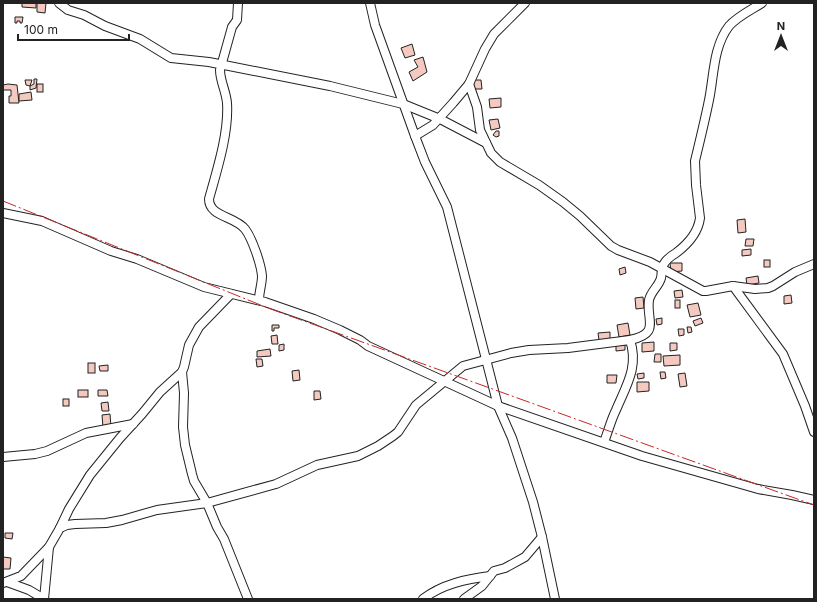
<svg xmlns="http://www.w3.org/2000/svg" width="817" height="602" viewBox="0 0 817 602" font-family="Inter,sans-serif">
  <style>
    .building { fill: #f3c9c0; stroke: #222 }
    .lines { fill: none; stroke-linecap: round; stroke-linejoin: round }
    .minor-casing { stroke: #222; stroke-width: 10 }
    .minor { stroke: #fff; stroke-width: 8 }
    .power { stroke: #c62828; stroke-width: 1; stroke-dasharray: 14 3 2 3; stroke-linecap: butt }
  </style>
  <rect width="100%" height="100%" fill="#fff"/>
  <g class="building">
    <path d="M22,3H36V8L22,7Z"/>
    <path d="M37,3H46L45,13L37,12Z"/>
    <path d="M15,17H23L22,23H20V21H17V23H15Z"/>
    <path d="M412,44L415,55L405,58L401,48Z"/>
    <path d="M423,57L427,72L413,81L409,72L418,67L414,60Z"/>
    <path d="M34,79H37L36,88L30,90V86L34,84Z"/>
    <path d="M25,80H32L30,86L26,85Z"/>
    <path d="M473,80H481L482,89H473Z"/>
    <path d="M8,84L17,85L19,103H9V96H11V90H3V85Z"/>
    <rect x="37" y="84" width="6" height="8"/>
    <path d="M31,92L32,100L19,101V94Z"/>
    <path d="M501,98V107L490,108L489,99Z"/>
    <path d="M498,119L500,128L491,130L489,120Z"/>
    <path d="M496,131H499V136L496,137L493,135Z"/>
    <path d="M745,219L746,232L738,233L737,220Z"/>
    <path d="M746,239H754L753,246H745Z"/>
    <path d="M751,249V255L742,256V250Z"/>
    <rect x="764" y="260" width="6" height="7"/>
    <path d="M670,263H682V271L671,272Z"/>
    <path d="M625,267L626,273L620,275L619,269Z"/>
    <path d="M758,276L759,283L747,285L746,278Z"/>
    <path d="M682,290L683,297L675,298L674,291Z"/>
    <path d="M791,295L792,303L784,304V296Z"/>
    <path d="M643,297L644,308L636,309L635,298Z"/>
    <rect x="675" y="300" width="5" height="8"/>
    <path d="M698,303L701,315L690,317L687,305Z"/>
    <path d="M662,318V324L657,325L656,319Z"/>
    <path d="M701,318L703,323L695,326L693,321Z"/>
    <path d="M628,323L630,335L619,337L617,325Z"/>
    <path d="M272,325H279V328H274V331H272Z"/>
    <path d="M687,327H691L692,332L688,333Z"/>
    <path d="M678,329H684V335L679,336Z"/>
    <path d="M610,332V339L599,340L598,333Z"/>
    <path d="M277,335L278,344H272L271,336Z"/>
    <path d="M654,342V351L642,352V343Z"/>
    <path d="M670,343H677V350L670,351Z"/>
    <path d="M284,344V350L279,351V345Z"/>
    <path d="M616,344H625V350L616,351Z"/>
    <path d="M270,349L271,356L257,357V351Z"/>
    <path d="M655,354H661V362H654Z"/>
    <path d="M680,355V365L664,366L663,356Z"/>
    <path d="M256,359H262L263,366L257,367Z"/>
    <rect x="88" y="363" width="7" height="10"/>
    <path d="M108,365V371H100L99,366Z"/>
    <path d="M299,370L300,380L293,381L292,371Z"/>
    <path d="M660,372H665L666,378L661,379Z"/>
    <path d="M644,373V378L638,379L637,374Z"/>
    <path d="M685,373L687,386L680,387L678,374Z"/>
    <path d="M607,375H617L616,383H607Z"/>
    <path d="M637,382H649V391L637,392Z"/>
    <rect x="78" y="390" width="10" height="7"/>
    <path d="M98,390H107L108,396H98Z"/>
    <path d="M314,391H320L321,399L314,400Z"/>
    <rect x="63" y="399" width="6" height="7"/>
    <path d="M108,402L109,411H102L101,403Z"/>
    <path d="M110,414L111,427L103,428L102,415Z"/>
    <path d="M5,533H13L12,539L5,538Z"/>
    <path d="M3,557L11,558L10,569H3Z"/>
  </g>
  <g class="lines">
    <g class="minor-casing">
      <g id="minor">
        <path d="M59,3L68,10L84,15L105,26L140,39L171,58L209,62L330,86L403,104L440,119L486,143"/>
        <path d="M238,3L237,20L232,27L220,70C220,81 226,91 227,103C229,133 217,170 209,199C209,217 235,216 245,229C252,238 261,264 262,276C262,284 259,292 259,300"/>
        <path d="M370,3L375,25L415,136L425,162L447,207L498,406L512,438L533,502L542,537L555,599"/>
        <path d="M469,84L477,107L480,130L491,153L500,162L539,185L563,202L580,216L611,246L618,250L650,262L703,291H706L733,286L755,289L768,288L773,286L795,272L814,264"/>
        <path d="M415,136L433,125L453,103L469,84L485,49L494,34L525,3"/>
        <path d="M3,213L42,221L111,251L137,259L204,287L265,302L314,319L340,330L360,340L368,346L498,406L642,456L758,489L792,495L814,500"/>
        <path d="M733,286L783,354L805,406L814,432"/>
        <path d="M182,372L184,393L183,427L185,445L192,474L194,481L207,503L217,527L224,539L248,599"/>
        <path d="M604,442C608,432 611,420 616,410C626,386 639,367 630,340"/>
        <path d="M3,457L35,454L47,451L86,433L133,424"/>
        <path d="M60,528L69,509L90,475L120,438L142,414L160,392L182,372L184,367L189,345L199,327L231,294"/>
        <path d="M7,582L29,590L44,599"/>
        <path d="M3,583L21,576L49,547L60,528L67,525L75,524L106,523L122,520L157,510L207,503L276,484L317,465L358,456L378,446L393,436L398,432L416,405L463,366L511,353L529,350L568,348L630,340C661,333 646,321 649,300C651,291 659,286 661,278C662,274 661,270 663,266C665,260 671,256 676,253C688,244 698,233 700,218L696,185L695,161C700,140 705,120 709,100C714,76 713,47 729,26C738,16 751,10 762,3"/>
        <path d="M44,599L49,547"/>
        <path d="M423,599C442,584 467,579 490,576"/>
        <path d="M464,599L482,586L494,571L505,568L525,557L542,537"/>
      </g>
    </g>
    <use href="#minor" class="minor"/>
    <path class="power" d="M3,201L268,308L814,505"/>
  </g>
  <rect width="817" height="602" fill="none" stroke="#222222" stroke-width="8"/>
  <g transform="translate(781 36)" stroke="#ffffff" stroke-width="3" paint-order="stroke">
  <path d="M0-3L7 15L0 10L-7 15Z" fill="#222222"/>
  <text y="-6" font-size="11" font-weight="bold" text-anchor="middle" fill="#222222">N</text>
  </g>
  <path d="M18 34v6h111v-6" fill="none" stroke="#222222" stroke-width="2"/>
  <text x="24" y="34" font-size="12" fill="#222222" stroke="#ffffff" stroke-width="3" paint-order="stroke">100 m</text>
</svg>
